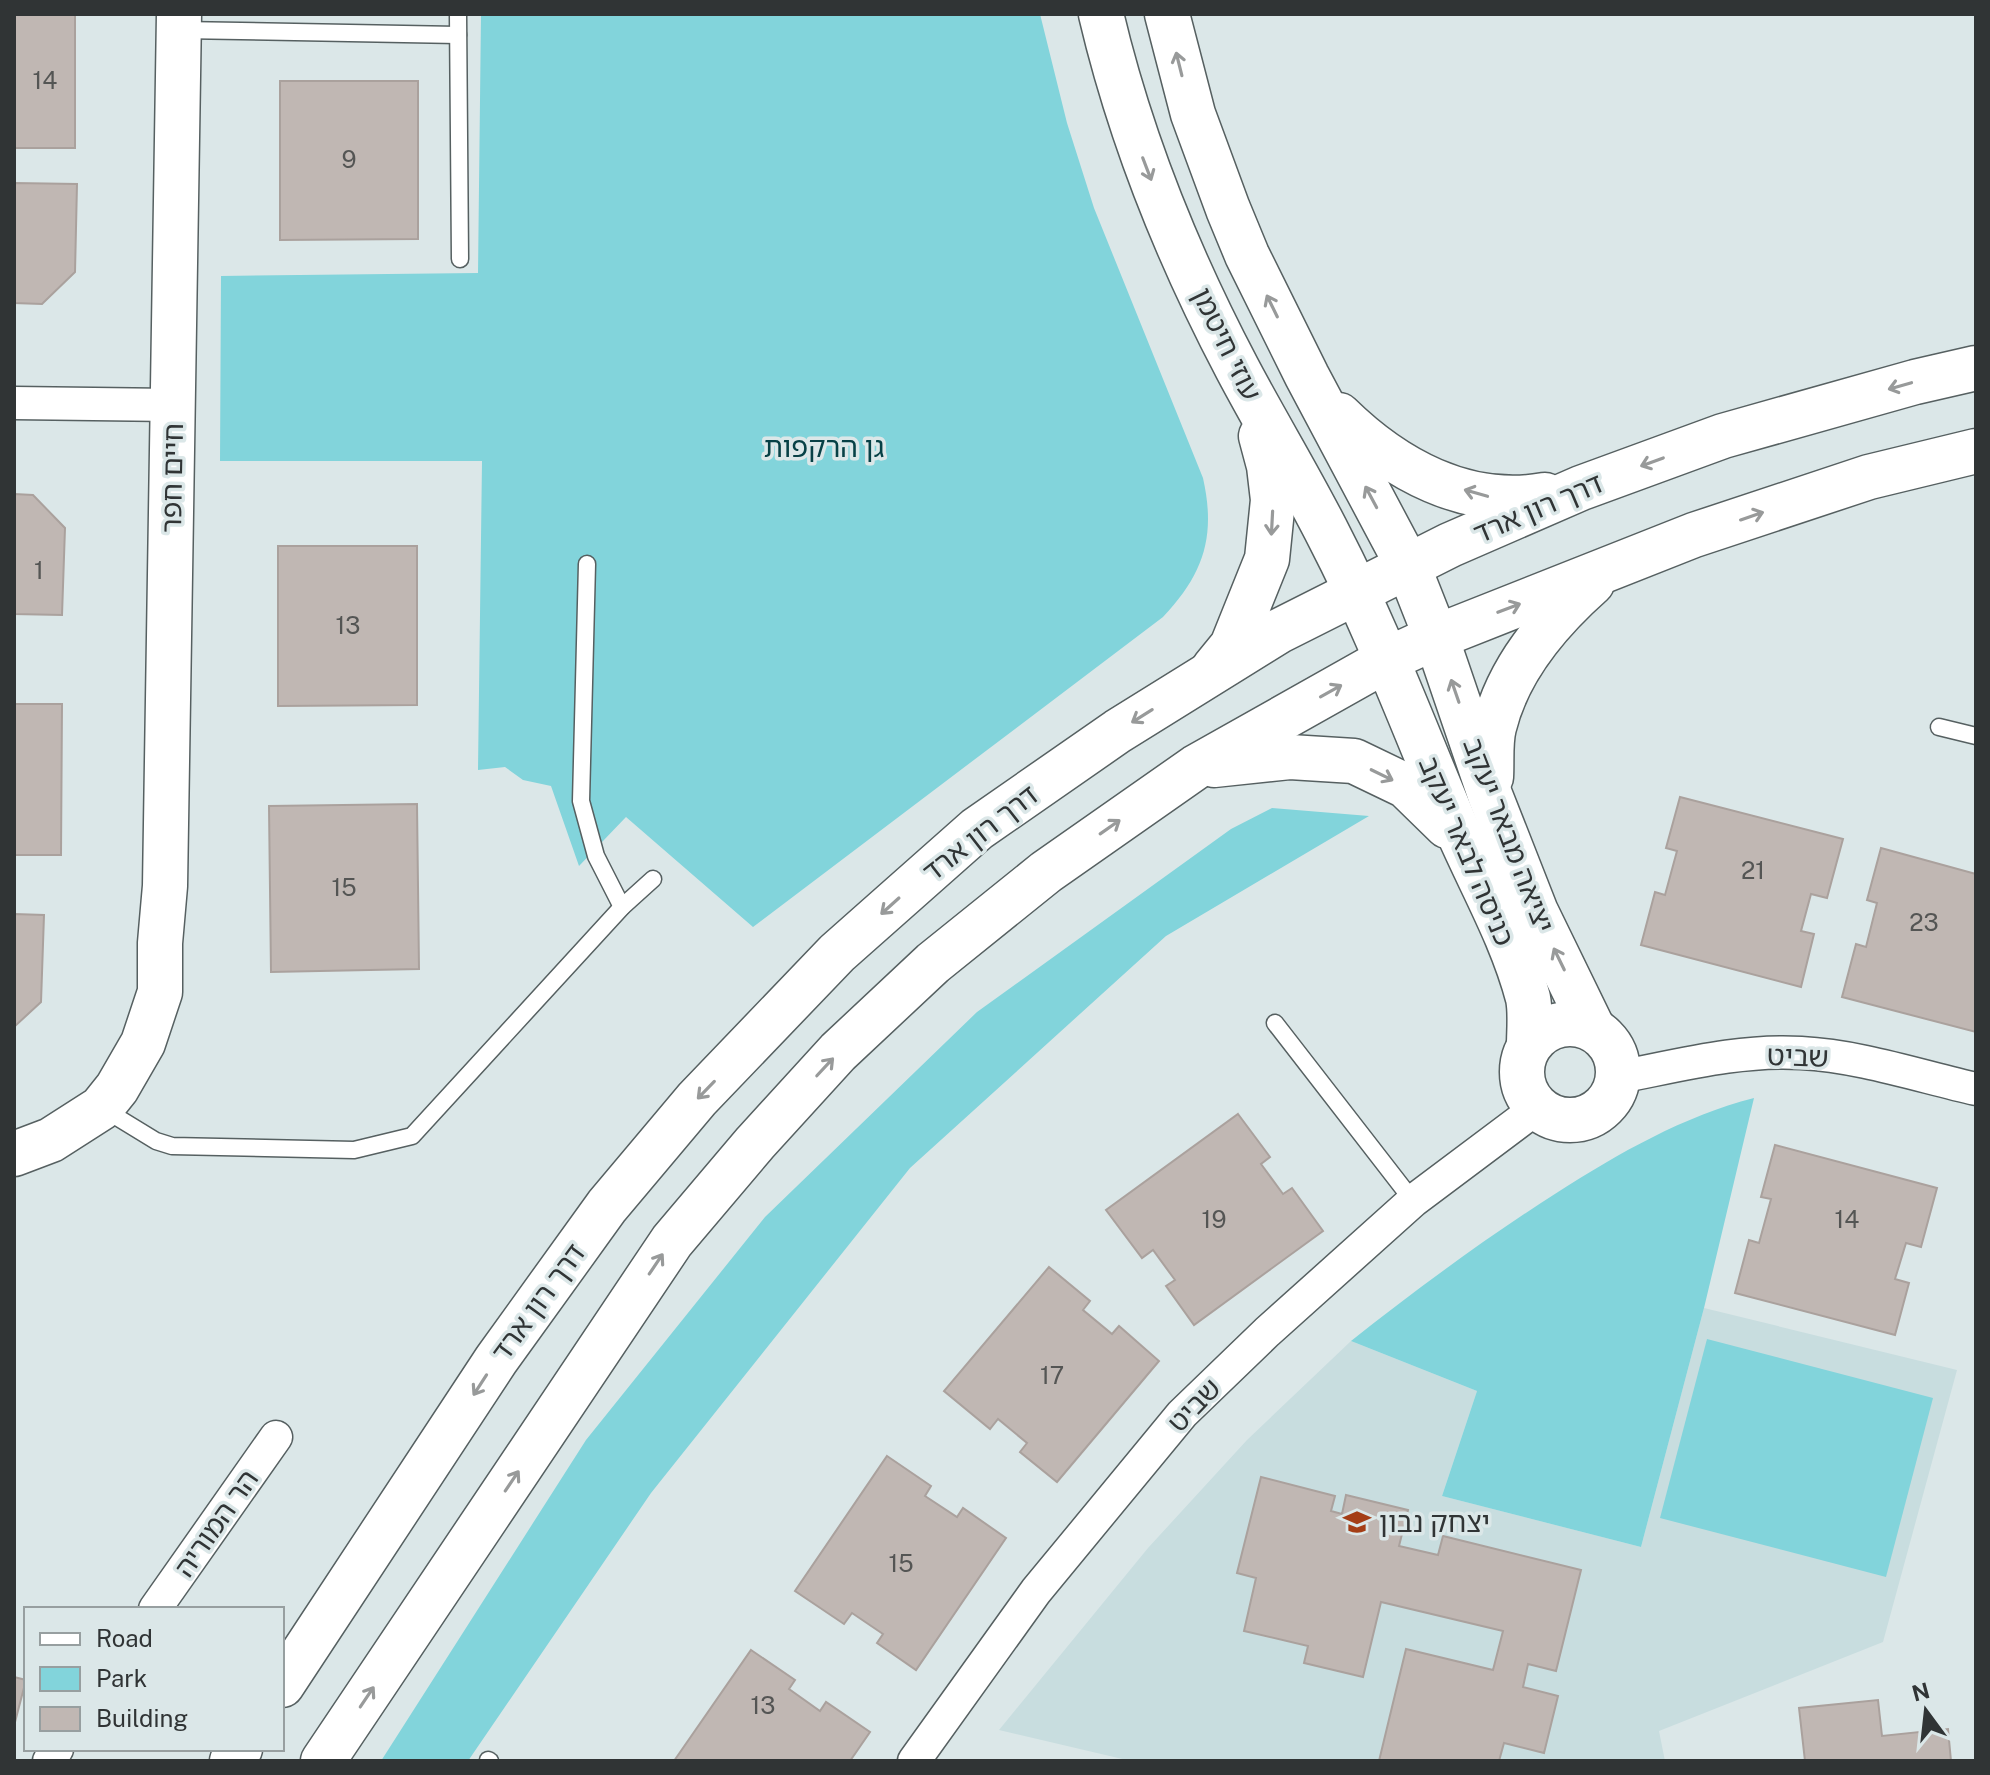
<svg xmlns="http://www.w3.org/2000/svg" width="1990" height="1775" viewBox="0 0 1990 1775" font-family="'Public Sans','Noto Sans Hebrew',sans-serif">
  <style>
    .built { fill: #c8dddf }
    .green { fill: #82d4db }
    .building { fill: #c0b7b3; stroke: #aaa19d; stroke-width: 2 }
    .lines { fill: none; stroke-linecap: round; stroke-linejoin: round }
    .lane-casing { stroke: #566061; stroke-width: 19 }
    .street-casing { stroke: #566061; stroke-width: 35 }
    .secondary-casing { stroke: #566061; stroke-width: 47 }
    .lane { stroke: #fff; stroke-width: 16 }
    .street { stroke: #fff; stroke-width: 32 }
    .secondary { stroke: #fff; stroke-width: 44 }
    .oneway { stroke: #989a9a }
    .labels { text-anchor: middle; stroke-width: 7; stroke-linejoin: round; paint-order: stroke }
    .number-label { font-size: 24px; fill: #545554 }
    .street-label { font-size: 28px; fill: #303435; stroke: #dbe7e8 }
    .park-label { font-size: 28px; fill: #074146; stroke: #dbe7e8 }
    .poi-label { font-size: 28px; fill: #303435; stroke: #dbe7e8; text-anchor: start }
  </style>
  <rect width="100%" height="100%" fill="#dbe7e8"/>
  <path class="built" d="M1704,1308L1957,1370L1883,1642L1659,1731L1665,1761H1131L999,1730L1148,1548L1247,1440L1351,1341L1477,1391L1442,1496L1641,1547Z"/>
  <g class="green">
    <path d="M481,14H1040L1067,123L1094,208L1203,478C1216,536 1204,574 1163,617L753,927L626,817L579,866L551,786L523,780L505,767L478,770L482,461H220L221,276L478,273Z"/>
    <path d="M1272,808L1369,816L1166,936L910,1168L651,1493L468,1761H381L586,1440L765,1217L977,1012L1231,829Z"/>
    <path d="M1754,1098L1704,1308L1641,1547L1442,1496L1477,1391L1351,1341C1418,1288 1486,1238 1558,1192C1619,1153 1684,1116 1754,1098Z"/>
    <path d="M1707,1339L1933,1398L1886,1577L1660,1518Z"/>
  </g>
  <g class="building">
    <rect x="14" y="14" width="61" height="134"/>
    <path d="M280,81H418V239L280,240Z"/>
    <path d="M14,183L77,184L75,272L42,304L14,303Z"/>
    <path d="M14,494L33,495L65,528L62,615L14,614Z"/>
    <path d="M278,546H417V705L278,706Z"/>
    <path d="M14,704H62L61,855H14Z"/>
    <path d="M1680,797L1843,839L1827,898L1811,894L1801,931L1814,934L1801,987L1641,945L1655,892L1665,895L1677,851L1666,848Z"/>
    <path d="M417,804L419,969L271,972L269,806Z"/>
    <path d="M1881,848L1976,874V1032L1842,997L1856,944L1866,947L1877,903L1867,900Z"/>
    <path d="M14,914L44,915L41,1002L14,1027Z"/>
    <path d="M1238,1114L1270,1157L1261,1164L1283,1194L1292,1188L1323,1231L1194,1325L1166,1286L1175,1280L1153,1250L1142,1258L1106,1210Z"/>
    <path d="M1775,1145L1937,1188L1921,1247L1906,1243L1895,1279L1909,1283L1895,1335L1735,1293L1749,1240L1759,1243L1771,1199L1761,1197Z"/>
    <path d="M1049,1267L1090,1301L1083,1310L1112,1334L1119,1326L1159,1361L1057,1482L1020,1452L1027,1443L998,1419L990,1429L944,1391Z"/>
    <path d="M887,1456L931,1486L925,1496L957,1517L963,1508L1006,1538L916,1670L877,1643L883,1634L852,1613L844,1624L795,1591Z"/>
    <path d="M1261,1477L1335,1496L1331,1511L1342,1514L1346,1495L1408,1510L1399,1546L1438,1555L1443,1536L1581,1570L1556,1671L1528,1664L1523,1687L1558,1696L1544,1753L1504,1743L1499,1761H1379L1406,1649L1493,1670L1503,1631L1381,1602L1363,1677L1304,1663L1308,1646L1244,1631L1256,1578L1237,1573Z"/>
    <path d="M751,1650L795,1680L789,1689L820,1711L826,1702L870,1732L850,1761H674Z"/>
    <path d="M14,1677L26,1680L14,1726Z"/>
    <path d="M1878,1700L1882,1736L1948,1729L1951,1761H1805L1799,1708Z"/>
  </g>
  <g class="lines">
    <g class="lane-casing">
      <g id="lane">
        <path d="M458,14L460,259"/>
        <path d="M180,30L458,35"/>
        <path d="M587,564L581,801L596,856L622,907"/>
        <path d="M1939,727L1976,736"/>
        <path d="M1275,1023L1413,1201"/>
        <path d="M102,1108L156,1141L172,1146L354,1150L412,1136L622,907L653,879"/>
        <path d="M488,1760L490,1761"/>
      </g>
    </g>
    <g class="street-casing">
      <g id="street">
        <path d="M14,403L173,405"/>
        <path d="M1619,1077C1677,1066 1741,1049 1801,1053C1860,1056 1919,1076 1976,1089"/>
        <path d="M155,1609L276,1437"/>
        <path d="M49,1761L57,1749"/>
        <path d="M914,1761L1036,1591L1182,1414L1267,1332L1413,1201L1537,1108"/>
      </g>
    </g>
    <g class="secondary-casing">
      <g id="secondary">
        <path d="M1101,14C1130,137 1178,256 1237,368C1267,425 1301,480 1330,538C1376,627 1412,722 1451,815C1476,876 1511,933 1528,998C1531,1013 1529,1031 1529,1046"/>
        <path d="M1167,14L1193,114L1228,209L1247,255L1307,376L1408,566L1436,637L1490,795L1536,912L1593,1029"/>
        <path d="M1339,415C1394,469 1466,509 1545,495"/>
        <path d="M1214,668L1232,646L1267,559L1273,500L1269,466L1261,436"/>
        <path d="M1214,765L1290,757L1354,761L1406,786L1447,826"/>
        <path d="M1491,777C1492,761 1490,742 1494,727C1508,669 1548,622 1592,583"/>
        <circle cx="1570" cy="1072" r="48"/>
        <path d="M14,1154L51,1140L101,1108L117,1088L143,1043L160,992V943L165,886L179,14"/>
        <path d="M282,1685L496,1360L607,1206L697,1099L837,953L977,829L1118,731L1279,631L1450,545L1581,488L1723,436L1915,382L1976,368"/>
        <path d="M232,1761L240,1749"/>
        <path d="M323,1761L672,1241L755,1143L838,1052L933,963L1046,872L1196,767L1386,660L1436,637L1694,535L1869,477L1976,451"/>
      </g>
    </g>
    <use href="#lane" class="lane"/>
    <use href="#street" class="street"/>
    <use href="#secondary" class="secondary"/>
  </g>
  <defs><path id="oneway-shaft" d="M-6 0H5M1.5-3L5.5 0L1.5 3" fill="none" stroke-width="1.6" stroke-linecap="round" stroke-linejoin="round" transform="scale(2)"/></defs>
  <g class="oneway">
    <use href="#oneway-shaft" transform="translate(1179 64) rotate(-104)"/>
    <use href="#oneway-shaft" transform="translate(1147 169) rotate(69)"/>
    <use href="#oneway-shaft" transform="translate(1272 306) rotate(-116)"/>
    <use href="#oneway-shaft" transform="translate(1900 386) rotate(164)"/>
    <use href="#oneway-shaft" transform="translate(1652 462) rotate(160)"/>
    <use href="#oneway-shaft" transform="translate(1476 493) rotate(-164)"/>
    <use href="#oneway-shaft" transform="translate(1371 497) rotate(-118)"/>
    <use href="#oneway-shaft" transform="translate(1752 516) rotate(-19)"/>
    <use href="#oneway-shaft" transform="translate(1272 523) rotate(93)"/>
    <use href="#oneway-shaft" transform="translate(1509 608) rotate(-21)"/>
    <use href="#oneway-shaft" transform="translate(1331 691) rotate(-29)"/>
    <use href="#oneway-shaft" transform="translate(1455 691) rotate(-109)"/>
    <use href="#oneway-shaft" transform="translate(1142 716) rotate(148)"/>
    <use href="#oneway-shaft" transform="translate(1382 775) rotate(26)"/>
    <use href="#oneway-shaft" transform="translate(1110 827) rotate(-35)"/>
    <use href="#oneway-shaft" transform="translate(890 906) rotate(138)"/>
    <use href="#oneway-shaft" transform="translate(1559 959) rotate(-116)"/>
    <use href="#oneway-shaft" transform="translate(825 1067) rotate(-47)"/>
    <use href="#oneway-shaft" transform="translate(706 1090) rotate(134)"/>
    <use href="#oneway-shaft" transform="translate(656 1264) rotate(-56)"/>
    <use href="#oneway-shaft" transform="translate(480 1385) rotate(123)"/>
    <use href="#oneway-shaft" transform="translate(512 1481) rotate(-56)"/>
    <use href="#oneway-shaft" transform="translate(367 1697) rotate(-56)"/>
  </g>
  <defs>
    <g id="school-bare" transform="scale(2.16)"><path d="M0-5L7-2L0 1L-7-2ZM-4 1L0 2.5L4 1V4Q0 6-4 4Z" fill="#a43e16" stroke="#dbe7e8" stroke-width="2.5" paint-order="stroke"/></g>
  </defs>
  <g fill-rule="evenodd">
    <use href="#school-bare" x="1357" y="1522"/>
  </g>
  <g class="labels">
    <g class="number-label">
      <text x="45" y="89">14</text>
      <text x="349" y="168">9</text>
      <text x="39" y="579">1</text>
      <text x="348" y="634">13</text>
      <text x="1753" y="879">21</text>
      <text x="344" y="896">15</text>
      <text x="1924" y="931">23</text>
      <text x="1214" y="1228">19</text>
      <text x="1847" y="1228">14</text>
      <text x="1052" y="1384">17</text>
      <text x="901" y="1572">15</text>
      <text x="763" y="1714">13</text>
    </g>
    <g class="street-label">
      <text transform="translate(1227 344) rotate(64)" y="10">עוזי חיטמן</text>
      <text transform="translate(172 478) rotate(-89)" y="10">חיים חפר</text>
      <text transform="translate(1538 508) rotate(-23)" y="10">דרך רון ארד</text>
      <text transform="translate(980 833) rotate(-38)" y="10">דרך רון ארד</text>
      <text transform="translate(1509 835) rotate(69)" y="10">יציאה מבאר יעקב</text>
      <text transform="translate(1467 851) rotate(67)" y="10">כניסה לבאר יעקב</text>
      <text transform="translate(1798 1056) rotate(2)" y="10">שביט</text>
      <text transform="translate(538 1302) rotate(-54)" y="10">דרך רון ארד</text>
      <text transform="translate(1194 1405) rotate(-46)" y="10">שביט</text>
      <text transform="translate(216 1523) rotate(-55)" y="10">הר המוריה</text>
    </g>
    <g class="park-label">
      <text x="824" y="457">גן הרקפות</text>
    </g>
    <g class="poi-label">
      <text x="1379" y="1532">יצחק נבון</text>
    </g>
  </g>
  <rect width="1990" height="1775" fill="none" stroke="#303435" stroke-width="32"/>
  <rect x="24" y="1607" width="260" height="144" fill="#dbe7e8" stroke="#979fa0" stroke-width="2"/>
  <rect x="40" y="1633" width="40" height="12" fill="#ffffff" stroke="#979fa0" stroke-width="2"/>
  <text x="96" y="1647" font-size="24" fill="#303435">Road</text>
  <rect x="40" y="1667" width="40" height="24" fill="#82d4db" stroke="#979fa0" stroke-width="2"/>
  <text x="96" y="1687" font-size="24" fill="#303435">Park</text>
  <rect x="40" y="1707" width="40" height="24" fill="#c0b7b3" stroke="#979fa0" stroke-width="2"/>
  <text x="96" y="1727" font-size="24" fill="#303435">Building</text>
  <g transform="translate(1926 1711) rotate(345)" stroke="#dbe7e8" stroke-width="6" paint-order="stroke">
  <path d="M0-6L14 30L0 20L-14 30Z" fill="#303435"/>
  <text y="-12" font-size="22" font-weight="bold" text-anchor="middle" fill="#303435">N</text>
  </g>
</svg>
